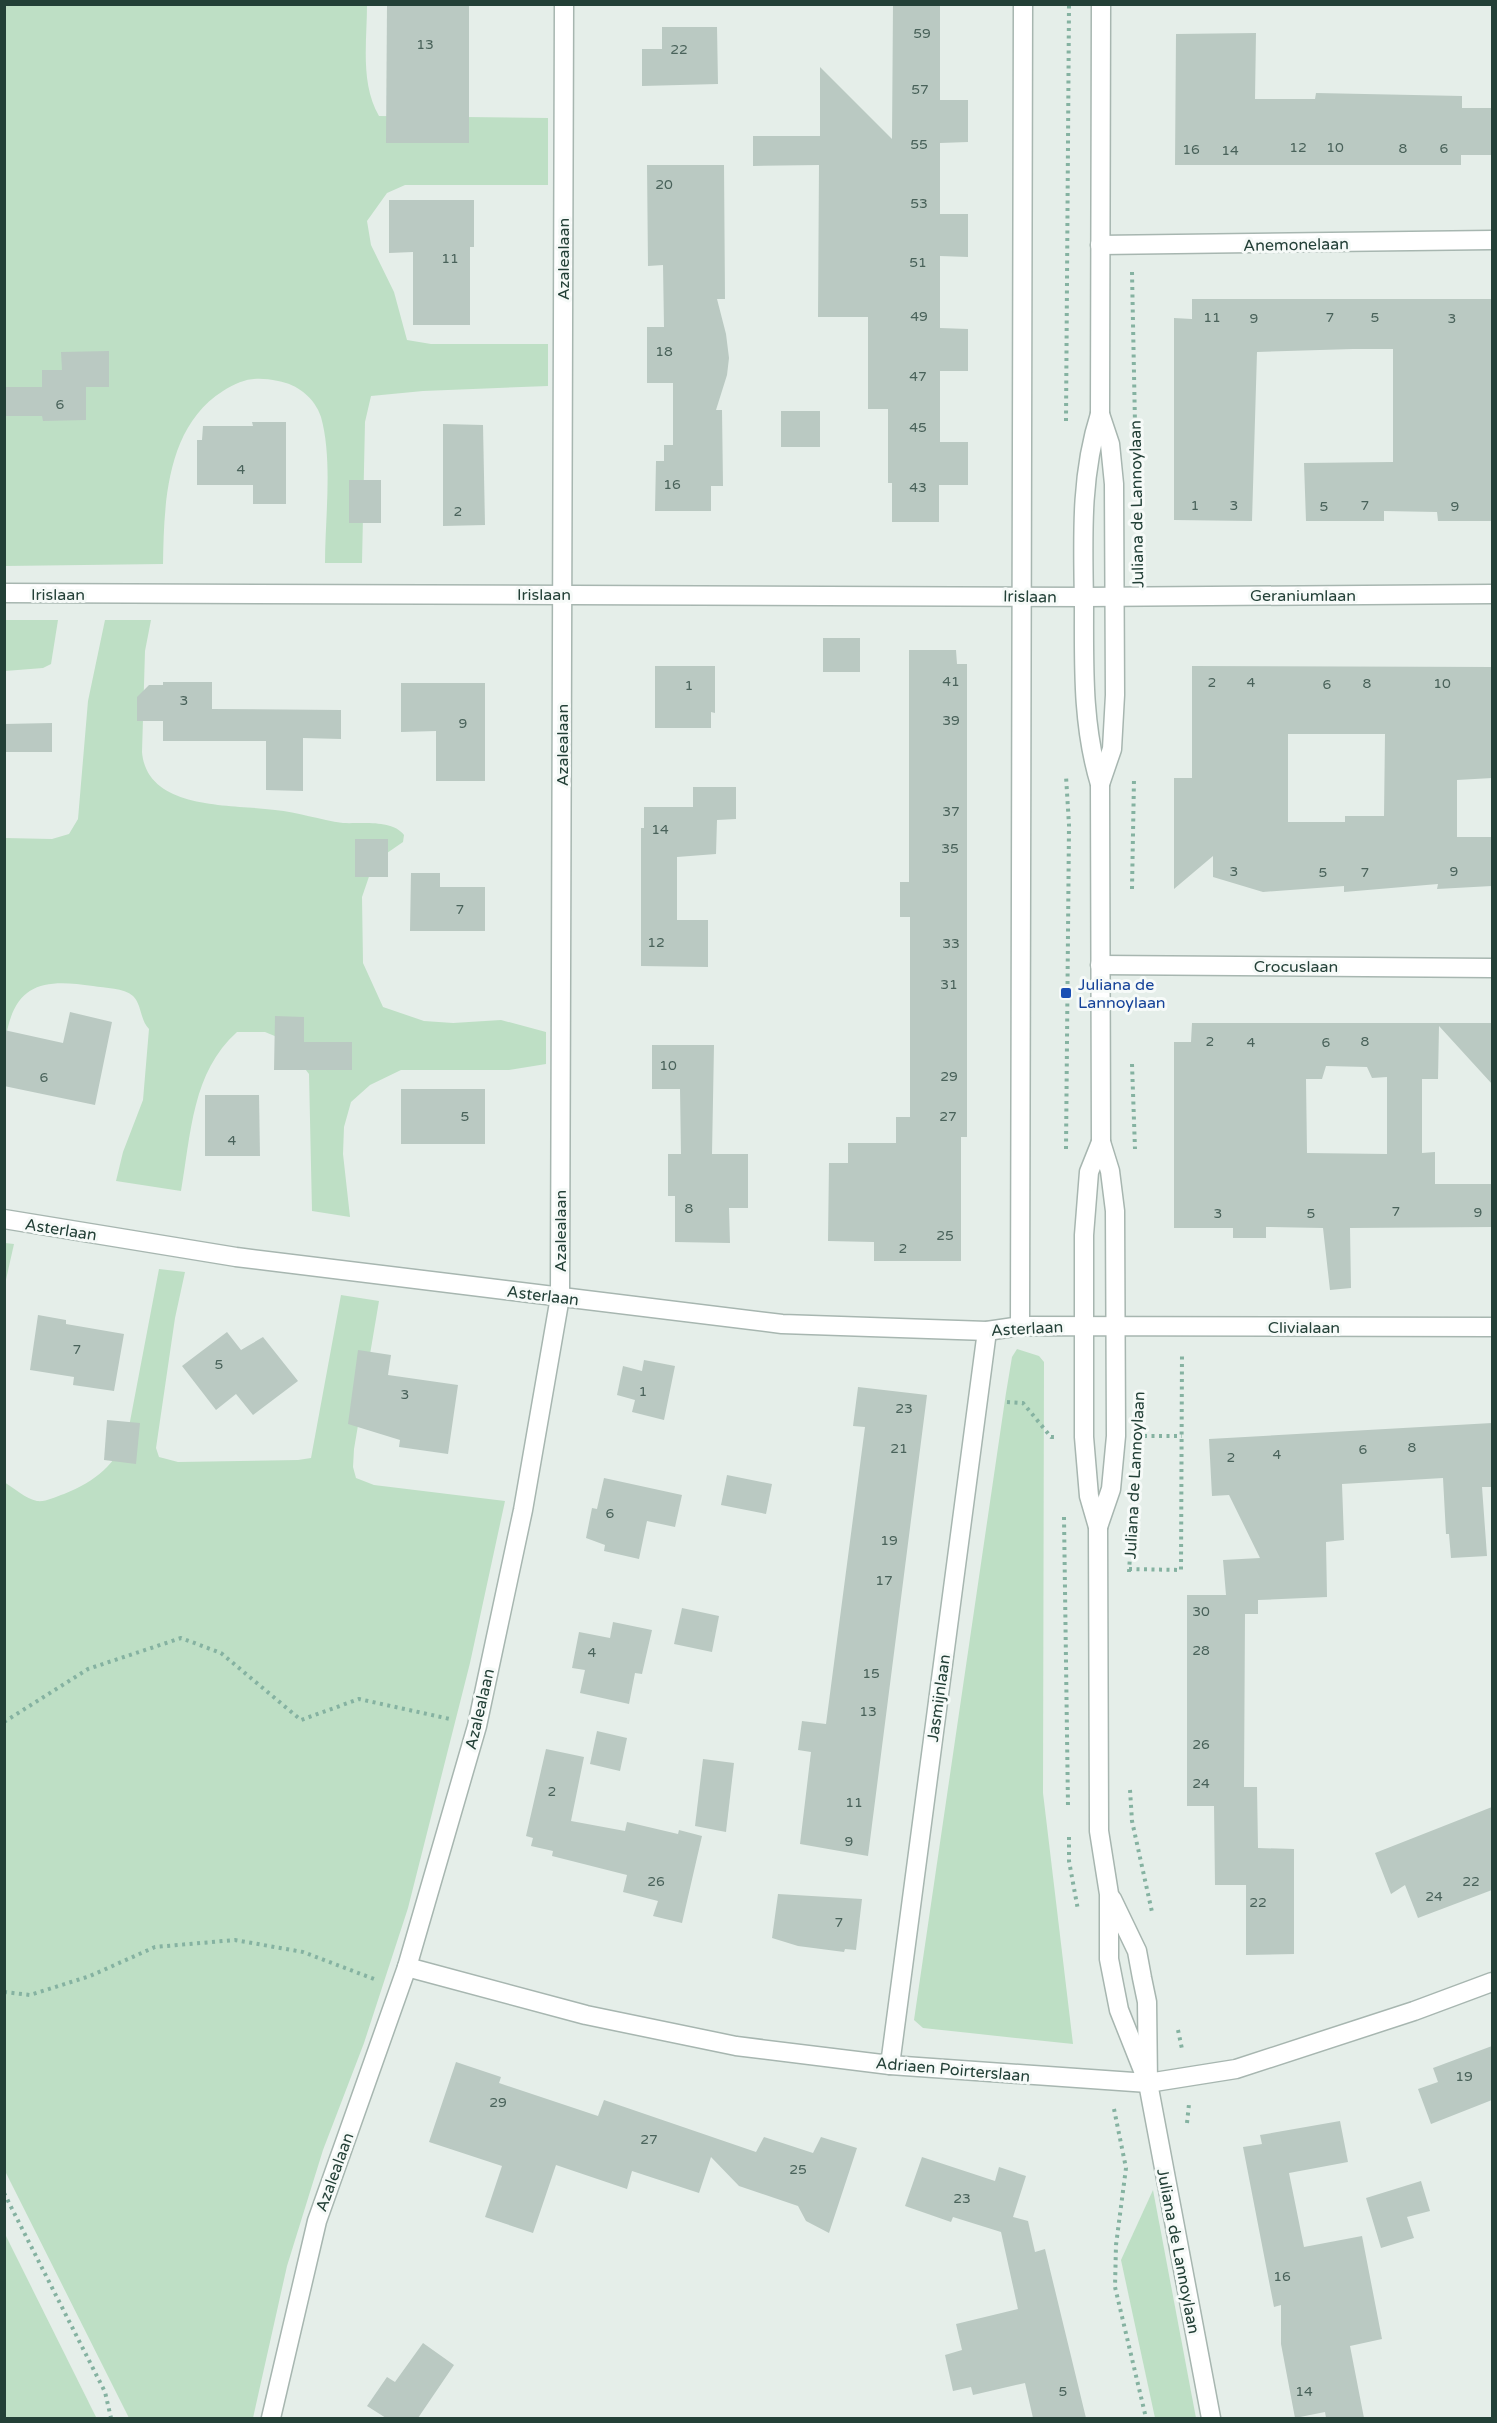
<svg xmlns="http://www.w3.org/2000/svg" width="1497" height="2423" viewBox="0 0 1497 2423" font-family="'Varela Round',sans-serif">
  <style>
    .green { fill: #bedfc5 }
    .building { fill: #bac9c2; fill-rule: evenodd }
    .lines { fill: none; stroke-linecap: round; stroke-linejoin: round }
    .minor-casing { stroke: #a7b6b0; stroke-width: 21 }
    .path { stroke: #85b2a1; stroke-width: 4; stroke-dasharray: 3 4.5; stroke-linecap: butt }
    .minor { stroke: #fff; stroke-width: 18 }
    .transit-dot { fill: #1a4fb4; stroke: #f6faf8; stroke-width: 2 }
    .labels { text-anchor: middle; stroke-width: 6; stroke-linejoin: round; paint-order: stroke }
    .number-label { font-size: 14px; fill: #49625a }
    .street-label { font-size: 16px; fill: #234037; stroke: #f6faf8 }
    .transit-label { font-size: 16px; fill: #164399; stroke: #f6faf8; text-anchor: start }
  </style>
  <rect width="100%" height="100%" fill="#e5eee9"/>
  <g class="green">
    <path d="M4,5H367C367,41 360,83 379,116L548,118V185H405L387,193L367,221L371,245L394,292L407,340L431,344H548V386L423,391L371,396L365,422L362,563H325C325,518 333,460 321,417C315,398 297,384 278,381C255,376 242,379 223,391C166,427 164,504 163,564L5,566Z"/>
    <path d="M5,620H58L51,664L43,668L5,671Z"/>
    <path d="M105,620H151L145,651L142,752C147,811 232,804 275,810C298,812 320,820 343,823C360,824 392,819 404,835L403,842L374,862L362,897L363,963L383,1007L424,1021L453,1023L501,1020L546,1032V1064L509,1070H401L370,1085L351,1102L344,1127L343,1154L350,1217L312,1211L309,1074L282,1039L265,1032H237C192,1072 191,1134 181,1191L116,1181L123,1152L143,1100L149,1029C140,1020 142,1005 133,996C124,988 105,988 93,986C41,978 13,984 5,1043V838L52,839L69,834L78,819L88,701Z"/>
    <path d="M5,1243L14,1244L5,1284L4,1243Z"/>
    <path d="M159,1269L185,1272L175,1318L156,1448L159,1457L178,1462L298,1460L311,1458L341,1295L379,1301L354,1449L353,1467L356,1478L374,1485L505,1501L470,1663L408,1908L364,2043L323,2150L287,2266L253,2418H129L5,2171L4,1482C14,1488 26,1499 37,1501C46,1502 55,1497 64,1494C96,1481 116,1465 128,1432Z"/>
    <path d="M1017,1349L1039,1356L1044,1362L1043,1793L1073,2044L923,2028L914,2020L1006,1393L1012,1357Z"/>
    <path d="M1153,2190L1196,2418H1155L1121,2260Z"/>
    <path d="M4,2232L96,2417V2418H5Z"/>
  </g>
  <g class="building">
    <path d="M893,4H940V100H968V142L940,143V214H968V257L940,256V328L968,329V371H940V442H968V485H939V522H892V483H888V409H868V317H818L819,165L753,166V136H820V67L892,139Z"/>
    <path d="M387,6H469V143H386Z"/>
    <path d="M662,27H717L718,84L642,86V49H662Z"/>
    <path d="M1256,33L1255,99H1315L1316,93L1462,96V108H1492V155H1461V165H1175L1176,34Z"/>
    <path d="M647,165H724L725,299H717L726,334L729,358L727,375L716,410H722L723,486H711V511H655L656,461H664V445H673V383H647V327H664L663,265L648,266Z"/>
    <path d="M389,200H474V247H470V325H413V252L389,253Z"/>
    <path d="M1192,299H1492V521H1438L1437,512L1384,511V521H1306L1304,463L1393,462V349H1353L1257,352L1252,521L1174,520V318L1192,319Z"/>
    <path d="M109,351V387H86V420L43,421L42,416H6V387H42V370H62L61,352Z"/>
    <rect x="781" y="411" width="39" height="36"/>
    <path d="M252,422H286V504H253V485H197V440H202L203,426H253Z"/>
    <path d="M443,424L483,425L485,525L443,526Z"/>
    <rect x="349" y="480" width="32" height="43"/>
    <rect x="823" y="638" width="37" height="34"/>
    <path d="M909,650H956L957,664H967V1137H961V1261H874V1242L828,1241L829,1163H848V1143H896V1117H910V917H900V882H909Z"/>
    <path d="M655,666H715V713L711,712V728H655Z"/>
    <path d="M1192,666L1492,667V778L1457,780V837H1492V886L1437,889L1438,884L1344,892V886L1263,892L1213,877V856L1174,889V778H1192ZM1288,734H1385L1384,816H1345V822H1288Z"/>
    <path d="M163,682H212V709L341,710V739L303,738V791L266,790V741H163V721H137V697L149,685H163Z"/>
    <path d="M401,683H485V781H436V731L401,732Z"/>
    <path d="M52,723V752H4V724Z"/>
    <path d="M693,787H736V819L717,820L716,854L677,857V920H708V967L641,966V828H644V807H693Z"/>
    <rect x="355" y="839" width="33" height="38"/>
    <path d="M411,873H440V887H485V931H410Z"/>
    <path d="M70,1012L112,1022L95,1105L4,1086V1030L63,1043Z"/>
    <path d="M275,1016L304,1017V1042H352V1070H274Z"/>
    <path d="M1192,1023H1492V1084L1439,1026L1438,1079H1422V1153L1435,1152V1184H1492V1227L1350,1228L1351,1288L1330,1290L1323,1228L1266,1227V1238H1233V1228H1174V1042H1191ZM1326,1066L1367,1067L1372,1078L1387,1077V1154L1307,1153L1306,1079H1322Z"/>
    <path d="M652,1045H714L712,1154H748V1208H729L730,1243L675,1242V1196H668V1154H681L680,1089H652Z"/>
    <rect x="401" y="1089" width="84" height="55"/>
    <path d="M205,1095H259L260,1156H205Z"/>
    <path d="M38,1315L66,1320V1324L124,1334L114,1391L73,1385L74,1377L30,1370Z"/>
    <path d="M227,1332L241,1350L263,1337L298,1381L253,1415L236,1394L216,1410L182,1366Z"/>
    <path d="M358,1350L391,1355L388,1375L458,1385L448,1454L399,1447L400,1440L348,1424Z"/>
    <path d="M644,1360L675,1366L664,1420L632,1412L635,1400L617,1395L623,1366L642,1371Z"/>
    <path d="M858,1387L927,1395L868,1856L800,1844L811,1752L798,1750L802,1721L826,1724L865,1427L853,1426Z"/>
    <path d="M107,1420L140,1423L136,1464L104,1460Z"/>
    <path d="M1492,1423V1487H1482L1487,1556L1451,1558L1449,1534H1446L1443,1478L1342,1484L1344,1540L1326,1542L1327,1597L1258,1600V1614H1245L1244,1787H1257L1258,1848L1294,1849V1954L1246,1955V1885H1215L1214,1806H1187V1595H1226L1223,1560L1260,1558L1229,1495L1212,1496L1209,1439Z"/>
    <path d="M727,1475L772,1484L766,1514L721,1505Z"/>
    <path d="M604,1478L682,1495L675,1527L647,1521L639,1559L604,1551L605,1545L586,1538L592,1508L597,1509Z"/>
    <path d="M682,1608L719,1616L712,1652L674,1644Z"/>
    <path d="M613,1622L652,1630L642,1674L635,1673L629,1704L580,1693L585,1670L572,1668L579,1632L610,1638Z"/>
    <path d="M597,1731L627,1738L620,1771L590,1764Z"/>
    <path d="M546,1749L584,1757L571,1821L625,1831L627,1822L678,1834L679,1830L702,1836L682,1923L653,1916L658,1901L623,1892L627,1875L552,1856L553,1851L531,1846L533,1838L526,1836Z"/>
    <path d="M703,1759L734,1763L726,1832L695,1826Z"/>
    <path d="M1492,1807V1890L1418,1918L1405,1885L1391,1894L1375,1853Z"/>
    <path d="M778,1894L862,1899L856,1950L845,1949L844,1952L798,1946L772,1938Z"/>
    <path d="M1492,2046V2100L1431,2124L1418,2089L1438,2082L1433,2068Z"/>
    <path d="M456,2062L501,2077L499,2083L598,2116L604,2100L756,2152L764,2137L813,2153L821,2137L857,2148L829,2233L806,2221L798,2206L739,2186L711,2157L699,2193L632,2171L627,2189L556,2165L533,2233L485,2217L502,2166L429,2142Z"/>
    <path d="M1340,2121L1348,2162L1289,2173L1304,2247L1362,2236L1382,2339L1350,2346L1364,2418H1326L1325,2412L1295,2418L1281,2344V2305L1274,2307L1243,2147L1262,2144L1260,2135Z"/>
    <path d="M922,2157L995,2181L999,2167L1026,2176L1013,2217L1028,2221L1035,2252L1045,2249L1086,2418H1033L1025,2383L973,2395L971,2387L953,2391L945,2355L962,2350L956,2324L1018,2309L1001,2232L953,2217L951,2222L905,2206Z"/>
    <path d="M1421,2181L1430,2211L1407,2217L1414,2238L1381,2248L1366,2198Z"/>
    <path d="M423,2343L454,2365L418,2418H386L367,2406L387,2377L395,2382Z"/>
  </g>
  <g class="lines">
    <g class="minor-casing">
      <g id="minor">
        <path d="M1100,245L1492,240"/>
        <path d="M1100,414L1110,444L1114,484L1115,695L1112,749L1100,784"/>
        <path d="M4,593L1084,597L1492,594"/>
        <path d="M1100,965L1492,968"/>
        <path d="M1101,1142L1089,1172L1084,1235V1437L1089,1496L1098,1527L1099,1831L1109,1894V1959L1119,2010L1148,2083"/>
        <path d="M4,1219L236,1257L782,1324L987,1331L1020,1326L1492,1327"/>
        <path d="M1020,1326L1023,4"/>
        <path d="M1098,1527L1111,1489L1116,1436L1115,1211L1110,1171L1101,1142L1100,784C1082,725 1084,665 1084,604C1083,539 1080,476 1100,414L1101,4"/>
        <path d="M1112,1899L1137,1951L1142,1978L1147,2002L1148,2083L1211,2418"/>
        <path d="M407,1967L586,2015L736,2046L890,2065L1148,2083L1236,2069L1414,2011L1492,1982"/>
        <path d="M890,2065L987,1331"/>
        <path d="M271,2418L317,2221L407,1967L477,1726L523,1510L560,1297L564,4"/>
      </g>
    </g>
    <g class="path">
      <path d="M1132,272L1135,424"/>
      <path d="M1066,421L1069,4"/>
      <path d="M1132,889L1134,779"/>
      <path d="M1132,1064L1135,1149"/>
      <path d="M1066,1149L1069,825L1066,776"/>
      <path d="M1007,1402L1023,1403L1051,1437H1055"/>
      <path d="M1144,1436H1182"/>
      <path d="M1064,1517L1068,1806"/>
      <path d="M1129,1569L1181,1570L1182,1352"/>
      <path d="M1129,1572L1132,1523"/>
      <path d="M4,1722L88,1669L181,1638L221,1653L301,1720L359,1699L450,1719"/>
      <path d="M1130,1790L1132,1821L1152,1912"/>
      <path d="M1069,1837V1861L1078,1910"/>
      <path d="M4,1992L30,1995L90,1976L155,1947L235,1940L303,1952L374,1979"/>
      <path d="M1178,2030L1182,2049"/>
      <path d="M1114,2109L1126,2168L1116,2245L1115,2287L1146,2418"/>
      <path d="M1187,2123L1189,2104"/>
      <path d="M4,2193L105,2392L111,2418"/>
    </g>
    <use href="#minor" class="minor"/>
  </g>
  <rect class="transit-dot" x="1060" y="987" width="12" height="12" rx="3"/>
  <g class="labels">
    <g class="number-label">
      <text x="922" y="38">59</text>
      <text x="425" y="49">13</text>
      <text x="679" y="54">22</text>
      <text x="920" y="94">57</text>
      <text x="919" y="149">55</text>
      <text x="1298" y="152">12</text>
      <text x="1335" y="152">10</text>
      <text x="1403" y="153">8</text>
      <text x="1444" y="153">6</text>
      <text x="1191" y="154">16</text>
      <text x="1230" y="155">14</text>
      <text x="664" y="189">20</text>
      <text x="919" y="208">53</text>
      <text x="450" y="263">11</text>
      <text x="918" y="267">51</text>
      <text x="919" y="321">49</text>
      <text x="1212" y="322">11</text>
      <text x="1330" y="322">7</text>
      <text x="1375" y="322">5</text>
      <text x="1254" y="323">9</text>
      <text x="1452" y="323">3</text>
      <text x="664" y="356">18</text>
      <text x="918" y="381">47</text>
      <text x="60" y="409">6</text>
      <text x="918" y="432">45</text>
      <text x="241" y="474">4</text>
      <text x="672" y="489">16</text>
      <text x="918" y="492">43</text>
      <text x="1195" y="510">1</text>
      <text x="1234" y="510">3</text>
      <text x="1365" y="510">7</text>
      <text x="1324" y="511">5</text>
      <text x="1455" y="511">9</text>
      <text x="458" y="516">2</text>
      <text x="951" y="686">41</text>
      <text x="1212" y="687">2</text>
      <text x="1251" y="687">4</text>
      <text x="1367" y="688">8</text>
      <text x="1442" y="688">10</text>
      <text x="1327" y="689">6</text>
      <text x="689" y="690">1</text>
      <text x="184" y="705">3</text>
      <text x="951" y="725">39</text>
      <text x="463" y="728">9</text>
      <text x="951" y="816">37</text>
      <text x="660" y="834">14</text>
      <text x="950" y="853">35</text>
      <text x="1234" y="876">3</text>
      <text x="1454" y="876">9</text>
      <text x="1323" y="877">5</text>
      <text x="1365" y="877">7</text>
      <text x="460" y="914">7</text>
      <text x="656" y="947">12</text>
      <text x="951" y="948">33</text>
      <text x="949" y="989">31</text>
      <text x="1210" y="1046">2</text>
      <text x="1365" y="1046">8</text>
      <text x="1251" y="1047">4</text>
      <text x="1326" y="1047">6</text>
      <text x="668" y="1070">10</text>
      <text x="949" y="1081">29</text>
      <text x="44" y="1082">6</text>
      <text x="465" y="1121">5</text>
      <text x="948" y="1121">27</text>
      <text x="232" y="1145">4</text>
      <text x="689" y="1213">8</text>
      <text x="1396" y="1216">7</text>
      <text x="1478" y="1217">9</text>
      <text x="1218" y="1218">3</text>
      <text x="1311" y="1218">5</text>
      <text x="945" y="1240">25</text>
      <text x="903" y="1253">2</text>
      <text x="77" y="1354">7</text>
      <text x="219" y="1369">5</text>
      <text x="643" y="1396">1</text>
      <text x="405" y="1399">3</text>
      <text x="904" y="1413">23</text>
      <text x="1412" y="1452">8</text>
      <text x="899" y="1453">21</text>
      <text x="1363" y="1454">6</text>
      <text x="1277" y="1459">4</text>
      <text x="1231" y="1462">2</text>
      <text x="610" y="1518">6</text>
      <text x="889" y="1545">19</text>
      <text x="884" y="1585">17</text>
      <text x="1201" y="1616">30</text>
      <text x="1201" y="1655">28</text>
      <text x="592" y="1657">4</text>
      <text x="871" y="1678">15</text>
      <text x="868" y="1716">13</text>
      <text x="1201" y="1749">26</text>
      <text x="1201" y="1788">24</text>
      <text x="552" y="1796">2</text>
      <text x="854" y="1807">11</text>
      <text x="849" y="1846">9</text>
      <text x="656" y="1886">26</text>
      <text x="1471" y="1886">22</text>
      <text x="1434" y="1901">24</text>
      <text x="1258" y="1907">22</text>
      <text x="839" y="1927">7</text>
      <text x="1464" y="2081">19</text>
      <text x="498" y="2107">29</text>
      <text x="649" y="2144">27</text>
      <text x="798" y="2174">25</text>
      <text x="962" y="2203">23</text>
      <text x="1282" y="2281">16</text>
      <text x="1063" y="2396">5</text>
      <text x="1304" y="2396">14</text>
    </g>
    <g class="street-label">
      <text transform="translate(1296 244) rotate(-1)" y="6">Anemonelaan</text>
      <text transform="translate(563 259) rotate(-90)" y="6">Azalealaan</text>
      <text transform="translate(1136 504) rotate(-91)" y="6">Juliana de Lannoylaan</text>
      <text x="58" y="600">Irislaan</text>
      <text x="544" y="600">Irislaan</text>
      <text x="1303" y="601">Geraniumlaan</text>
      <text transform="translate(1030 596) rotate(1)" y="6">Irislaan</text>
      <text transform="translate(562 745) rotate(-90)" y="6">Azalealaan</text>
      <text x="1296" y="972">Crocuslaan</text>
      <text transform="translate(61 1229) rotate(9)" y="6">Asterlaan</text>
      <text transform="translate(560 1231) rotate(-90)" y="6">Azalealaan</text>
      <text transform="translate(543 1295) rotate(7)" y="6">Asterlaan</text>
      <text x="1304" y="1333">Clivialaan</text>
      <text transform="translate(1027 1328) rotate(-3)" y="6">Asterlaan</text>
      <text transform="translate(1134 1475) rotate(-87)" y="6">Juliana de Lannoylaan</text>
      <text transform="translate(938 1698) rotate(-82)" y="6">Jasmijnlaan</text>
      <text transform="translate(479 1709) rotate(-77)" y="6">Azalealaan</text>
      <text transform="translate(953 2069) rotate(5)" y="6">Adriaen Poirterslaan</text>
      <text transform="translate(334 2172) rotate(-70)" y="6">Azalealaan</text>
      <text transform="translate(1179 2251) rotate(79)" y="6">Juliana de Lannoylaan</text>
    </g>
    <g class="transit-label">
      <text x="1078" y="990">Juliana de<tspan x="1078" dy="18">Lannoylaan</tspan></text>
    </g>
  </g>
  <rect width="1497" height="2423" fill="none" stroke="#234037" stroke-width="12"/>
</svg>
